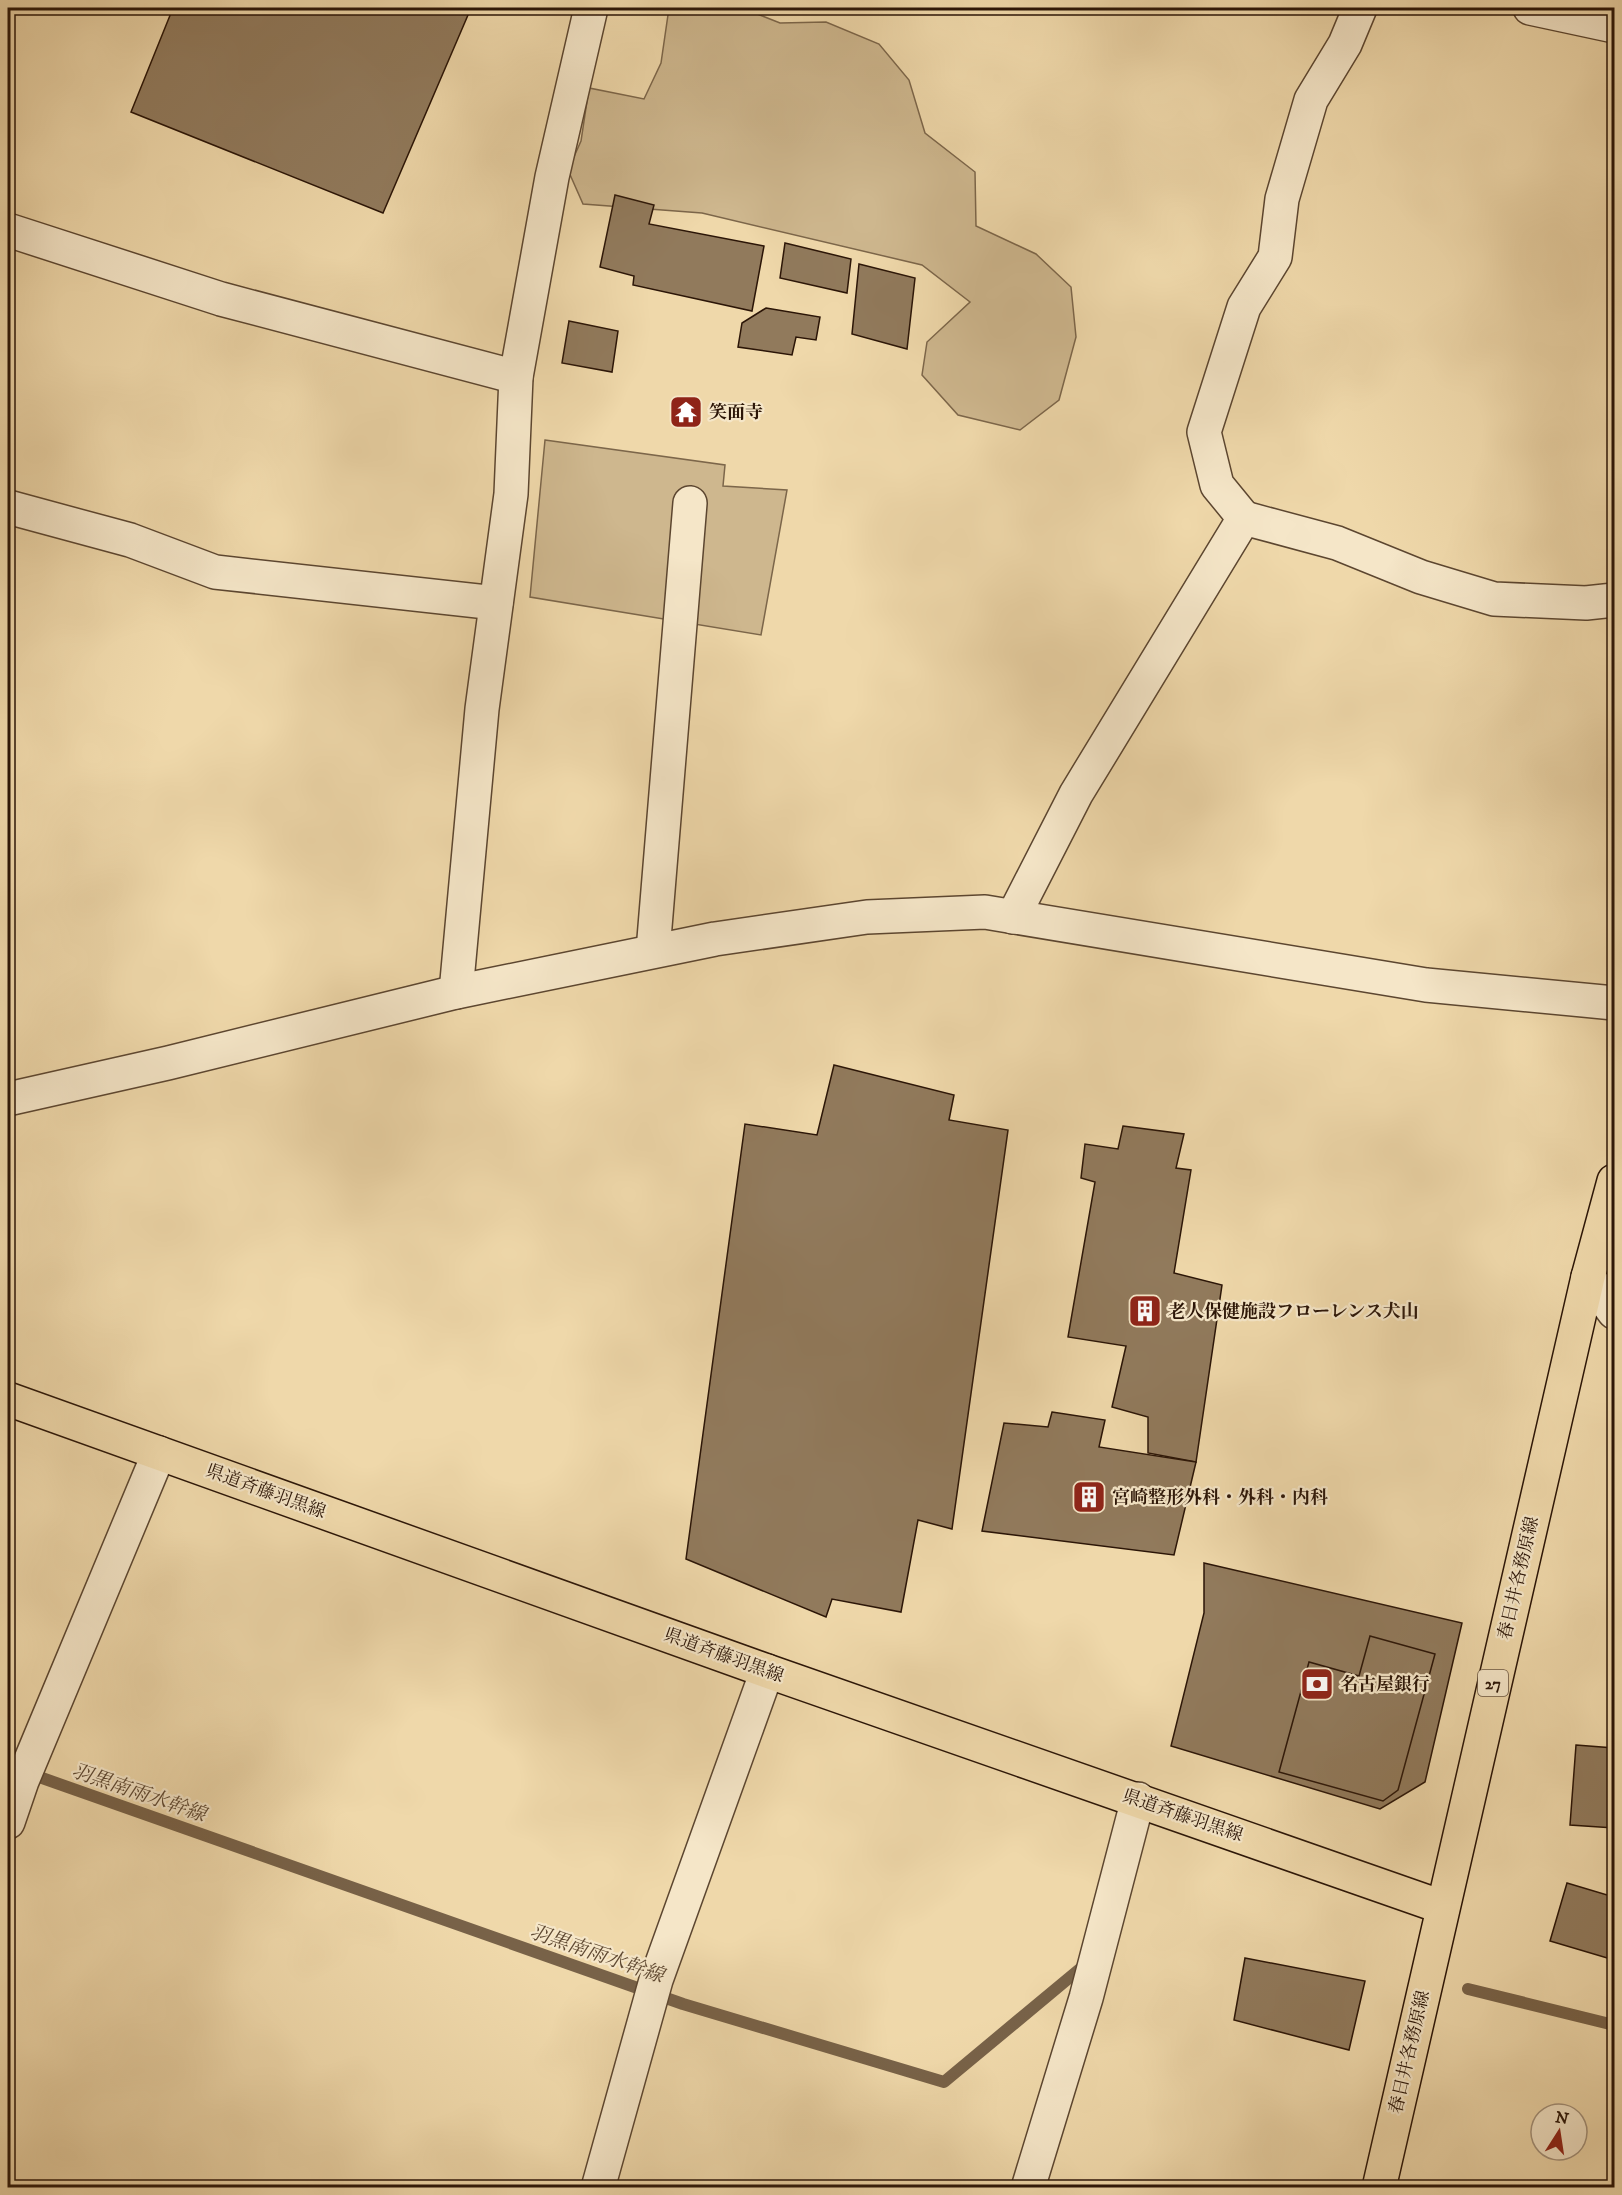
<svg xmlns="http://www.w3.org/2000/svg" width="1622" height="2195" viewBox="0 0 1622 2195" font-family="'IM FELL DW Pica','Noto Serif JP',serif">
  <style>
    .green { fill: #ceb78e; stroke: #7c664a; stroke-width: 1.5 }
    .lines { fill: none; stroke-linecap: round; stroke-linejoin: round }
    .stream { stroke: #786248; stroke-width: 12 }
    .building { fill: #917a5c; stroke: #2b1507; stroke-width: 1.5 }
    .minor-casing { stroke: #5c4630; stroke-width: 36 }
    .major-casing { stroke: #2b1507; stroke-width: 36 }
    .minor { stroke: #f5e6c8; stroke-width: 33 }
    .major { stroke: #efd8aa; stroke-width: 33 }
    .labels { text-anchor: middle; stroke-width: 4.5; stroke-linejoin: round; paint-order: stroke }
    .shield { fill: #f5e6c8; stroke: #685441; stroke-width: 1.5 }
    .shield-label { font-size: 16px; font-weight: bold; fill: #2b1507 }
    .poi-label { font-size: 18px; font-weight: bold; fill: #2b1507; stroke: #f5e6c8; text-anchor: start }
    .street-label { font-size: 18px; fill: #2b1507; stroke: #f5e6c8 }
    .water-label { font-size: 20px; font-style: italic; fill: #5f4932; stroke: #f5e6c8 }
  </style>
  <rect width="100%" height="100%" fill="#efd8aa"/>
  <filter id="stains"><feTurbulence type="fractalNoise" baseFrequency=".00333" numOctaves="4"/><feColorMatrix values="0 0 0 0 .2 0 0 0 0 .09 0 0 0 0 .02 0 0 0 .5 -.17"/></filter>
  <radialGradient id="worn" r=".72"><stop offset=".6" stop-color="#630" stop-opacity="0"/><stop offset="1" stop-color="#630" stop-opacity=".3"/></radialGradient>
  <g class="green">
    <path d="M669,8H742L780,23L826,22L879,44L909,80L925,133L975,172L976,226L1036,254L1071,287L1076,337L1059,400L1020,430L958,415L922,375L927,342L970,302L922,265L702,213L583,204L568,170L581,141L589,88L644,99L661,63Z"/>
    <path d="M545,440L725,465L723,486L787,490L761,635L530,597Z"/>
  </g>
  <g class="lines">
    <g class="stream">
      <path d="M8,1766L683,2004L944,2082L1087,1963"/>
      <path d="M1468,1989L1614,2025"/>
    </g>
  </g>
  <g class="building">
    <path d="M173,8H471L383,213L131,112Z"/>
    <path d="M615,195L654,205L649,224L764,246L752,311L633,285L634,276L600,267Z"/>
    <path d="M785,243L851,259L847,293L780,278Z"/>
    <path d="M859,264L915,278L907,349L852,334Z"/>
    <path d="M766,308L820,317L816,340L796,337L792,355L738,347L742,323Z"/>
    <path d="M569,321L618,331L612,372L562,363Z"/>
    <path d="M834,1065L954,1095L949,1120L1008,1130L952,1529L918,1520L901,1612L832,1599L826,1617L686,1559L745,1124L817,1135Z"/>
    <path d="M1123,1126L1184,1134L1176,1168L1191,1170L1174,1273L1222,1285L1196,1462L1148,1453V1417L1112,1407L1126,1346L1068,1337L1095,1182L1081,1178L1085,1144L1118,1149Z"/>
    <path d="M1052,1412L1105,1420L1099,1447L1196,1462L1174,1555L982,1531L1004,1423L1048,1427Z"/>
    <path d="M1204,1563L1462,1623L1425,1782L1380,1809L1171,1746L1204,1613Z"/>
    <path d="M1370,1636L1435,1654L1398,1790L1383,1801L1279,1772L1309,1662L1359,1676Z"/>
    <path d="M1576,1745L1614,1748V1828L1570,1825Z"/>
    <path d="M1567,1883L1614,1897V1960L1550,1941Z"/>
    <path d="M1245,1958L1365,1981L1349,2050L1234,2020Z"/>
  </g>
  <g class="lines">
    <g class="minor-casing">
      <g id="minor">
        <path d="M1530,8L1614,26"/>
        <path d="M8,230L221,299L516,377"/>
        <path d="M8,507L130,540L215,572L496,603"/>
        <path d="M1244,518L1337,543L1421,577L1494,599L1586,603L1614,600"/>
        <path d="M1013,917L1076,794L1244,518L1217,485L1204,432L1244,307L1275,257L1282,199L1311,100L1345,44L1360,8"/>
        <path d="M653,951L690,503"/>
        <path d="M456,992L482,709L511,494L516,377L552,177L591,8"/>
        <path d="M8,1099L168,1063L456,992L715,939L867,917L985,912L1426,985L1614,1003"/>
        <path d="M1588,1277L1614,1312"/>
        <path d="M8,1822L22,1781L159,1453"/>
        <path d="M598,2188L656,1980L767,1671"/>
        <path d="M1028,2188L1086,1998L1138,1799"/>
      </g>
    </g>
    <g class="major-casing">
      <g id="major">
        <path d="M8,1399L767,1671L1442,1907"/>
        <path d="M1379,2188L1588,1277L1614,1181"/>
      </g>
    </g>
    <use href="#minor" class="minor"/>
    <use href="#major" class="major"/>
  </g>
  <defs>
    <g id="temple-square" transform="scale(1.725)"><rect x="-9" y="-9" width="18" height="18" rx="4" fill="#8f2418" stroke="#f5e6c8"/><path d="M0-6L5-2H3V0L6.5 2.5H4V6H1.5V3h-3V6H-4V2.5H-6.5L-3 0V-2H-5Z" fill="#fff"/></g>
    <g id="building-square" transform="scale(1.725)"><rect x="-9" y="-9" width="18" height="18" rx="4" fill="#8f2418" stroke="#f5e6c8"/><path d="M-4-6H4V6H1V3H-1V6H-4ZM-2.5-4.3h1.7v1.8h-1.7ZM.8-4.3h1.7v1.8H.8ZM-2.5-1h1.7V.8h-1.7ZM.8-1h1.7V.8H.8Z" fill="#fff"/></g>
    <g id="bank-square" transform="scale(1.725)"><rect x="-9" y="-9" width="18" height="18" rx="4" fill="#8f2418" stroke="#f5e6c8"/><path d="M-6-4H6V4H-6ZM0-2.3a2.3 2.3 0 1 0 0 4.6a2.3 2.3 0 1 0 0-4.6Z" fill="#fff"/></g>
  </defs>
  <g fill-rule="evenodd">
    <use href="#temple-square" x="686" y="412"/>
    <use href="#building-square" x="1145" y="1311"/>
    <use href="#building-square" x="1089" y="1497"/>
    <use href="#bank-square" x="1317" y="1684"/>
  </g>
  <g class="labels">
    <rect class="shield" x="1478" y="1670" width="30" height="26" rx="4.5"/>
    <g class="shield-label">
      <text x="1493" y="1689">27</text>
    </g>
    <g class="poi-label">
      <text x="709" y="418">笑面寺</text>
      <text x="1168" y="1317">老人保健施設フローレンス犬山</text>
      <text x="1112" y="1503">宮崎整形外科・外科・内科</text>
      <text x="1340" y="1690">名古屋銀行</text>
    </g>
    <g class="street-label">
      <text transform="translate(266 1491) rotate(20)" y="6">県道斉藤羽黒線</text>
      <text transform="translate(1518 1578) rotate(-77)" y="6">春日井各務原線</text>
      <text transform="translate(724 1655) rotate(20)" y="6">県道斉藤羽黒線</text>
      <text transform="translate(1183 1815) rotate(19)" y="6">県道斉藤羽黒線</text>
      <text transform="translate(1409 2052) rotate(-77)" y="6">春日井各務原線</text>
    </g>
    <g class="water-label">
      <text transform="translate(139 1792) rotate(19)" y="7">羽黒南雨水幹線</text>
      <text transform="translate(597 1953) rotate(19)" y="7">羽黒南雨水幹線</text>
    </g>
  </g>
  <rect width="1622" height="2195" fill="none" stroke="#efd8aa" stroke-width="30"/>
  <rect x="9" y="9" width="1604" height="2177" fill="none" stroke="#2b1507" stroke-width="3"/>
  <rect x="15" y="15" width="1592" height="2165" fill="none" stroke="#2b1507" stroke-width="1.5"/>
  <g transform="translate(1559 2132) rotate(12)"><circle r="28" fill="#f5e6c8" stroke="#a4927b" stroke-width="1.5"/>
  <path d="M0-4.5L10 22L0 15L-10 22Z" fill="#8f2418"/>
  <text y="-9" font-size="16" font-weight="bold" text-anchor="middle" fill="#2b1507">N</text>
  </g>
  <rect width="100%" height="100%" filter="url(#stains)"/>
  <rect width="100%" height="100%" fill="url(#worn)"/>
</svg>
